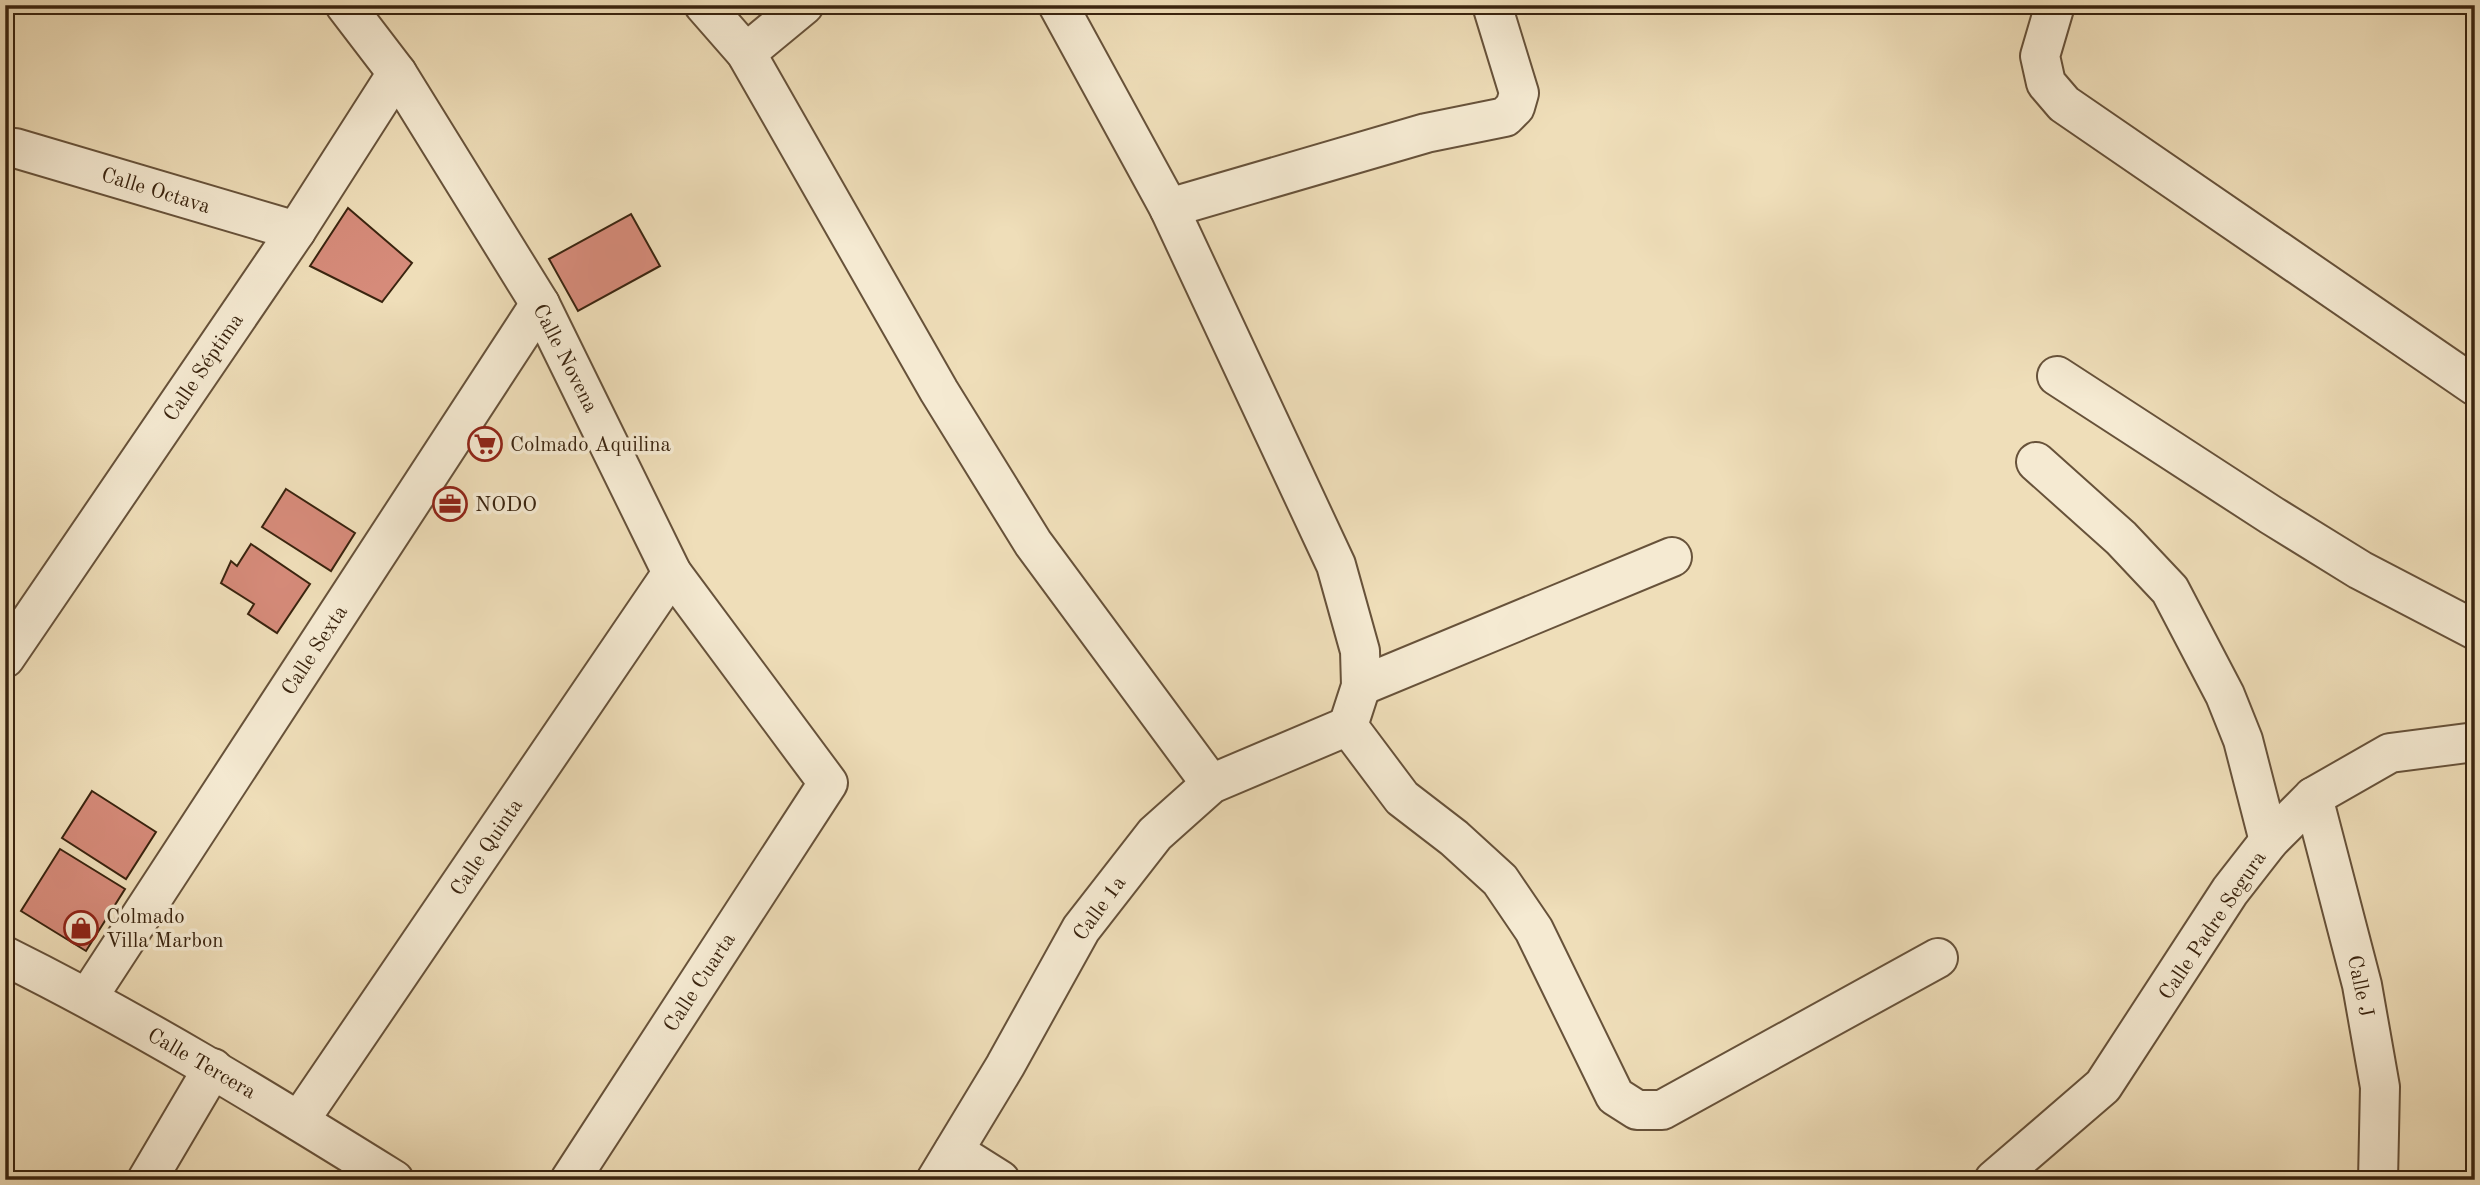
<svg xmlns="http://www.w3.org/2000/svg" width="2480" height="1185" viewBox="0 0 2480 1185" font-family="'Old Standard TT',serif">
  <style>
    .building { fill: #d68b7a; stroke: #3a240f; stroke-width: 2 }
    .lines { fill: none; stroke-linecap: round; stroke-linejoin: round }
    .minor-casing { stroke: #67523a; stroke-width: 42 }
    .minor { stroke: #f5ead2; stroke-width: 38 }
    .labels { text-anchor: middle; stroke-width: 7; stroke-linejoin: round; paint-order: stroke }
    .street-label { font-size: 21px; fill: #3a240f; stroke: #f5ead2 }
    .poi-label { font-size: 21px; fill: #3a240f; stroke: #f5ead2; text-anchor: start }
  </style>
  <rect width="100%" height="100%" fill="#efdeb9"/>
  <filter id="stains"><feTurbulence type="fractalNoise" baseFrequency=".00286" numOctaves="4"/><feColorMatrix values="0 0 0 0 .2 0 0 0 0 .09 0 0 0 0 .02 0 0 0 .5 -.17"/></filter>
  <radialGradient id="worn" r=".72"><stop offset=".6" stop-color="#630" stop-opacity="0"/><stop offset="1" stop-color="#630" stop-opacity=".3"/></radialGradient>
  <g class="building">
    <path d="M348,208L412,263L382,302L310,266Z"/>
    <path d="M631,214L660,266L578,311L549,259Z"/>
    <path d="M286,489L355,533L331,571L262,527Z"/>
    <path d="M251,544L310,584L277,633L248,614L254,604L221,583L231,561L237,566Z"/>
    <path d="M92,791L156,832L126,879L62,838Z"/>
    <path d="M60,849L125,889L86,951L21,911Z"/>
  </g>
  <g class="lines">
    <g class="minor-casing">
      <g id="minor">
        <path d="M345,5L397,73L540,304L672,573L828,783L570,1180"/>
        <path d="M704,5L746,53L939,391L1033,543L1211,784"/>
        <path d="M1058,5L1169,208L1336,565L1360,651L1361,686L1348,726L1402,798L1454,838L1500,880L1534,930L1615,1096L1637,1110H1662L1938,958"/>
        <path d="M2055,5L2040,56L2046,83L2064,104L2475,386"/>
        <path d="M746,53L804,5"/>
        <path d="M15,148L296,231"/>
        <path d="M1169,208L1426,133L1505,117L1515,107L1519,93L1492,5"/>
        <path d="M2057,376L2271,515L2360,570L2475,630"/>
        <path d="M2036,462L2121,538L2170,590L2225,695L2243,740L2269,841"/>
        <path d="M5,658L296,231L397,73"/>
        <path d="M1361,686L1672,557"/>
        <path d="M2313,797L2362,985L2380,1087L2378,1180"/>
        <path d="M5,956C140,1023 267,1101 394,1180"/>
        <path d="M88,997L540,304"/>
        <path d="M299,1121L672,573"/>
        <path d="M954,1151L1000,1180"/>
        <path d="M147,1180L213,1068"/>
        <path d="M936,1180L1005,1066L1081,929L1155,834L1211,784L1348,726"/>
        <path d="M1994,1180L2103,1086L2230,891L2269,841L2313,797L2390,753L2475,742"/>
      </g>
    </g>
    <use href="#minor" class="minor"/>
  </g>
  <defs>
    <g id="supermarket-ring" transform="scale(1.75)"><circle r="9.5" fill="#f5ead2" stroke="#8f2418" stroke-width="1.5"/><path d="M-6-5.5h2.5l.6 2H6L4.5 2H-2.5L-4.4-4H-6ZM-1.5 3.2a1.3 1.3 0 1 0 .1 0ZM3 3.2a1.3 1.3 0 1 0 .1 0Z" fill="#8f2418"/></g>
    <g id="office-ring" transform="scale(1.75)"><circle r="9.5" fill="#f5ead2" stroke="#8f2418" stroke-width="1.5"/><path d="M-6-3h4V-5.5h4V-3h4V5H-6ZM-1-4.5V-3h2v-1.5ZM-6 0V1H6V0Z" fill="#8f2418"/></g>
    <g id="shop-ring" transform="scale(1.75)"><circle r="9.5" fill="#f5ead2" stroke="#8f2418" stroke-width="1.5"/><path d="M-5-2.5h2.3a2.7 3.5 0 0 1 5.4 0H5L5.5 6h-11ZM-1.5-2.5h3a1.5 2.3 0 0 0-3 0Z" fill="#8f2418"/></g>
  </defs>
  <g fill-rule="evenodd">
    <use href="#supermarket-ring" x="485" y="444"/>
    <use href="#office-ring" x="450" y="504"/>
    <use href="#shop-ring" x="81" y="928"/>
  </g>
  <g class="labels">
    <g class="street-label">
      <text transform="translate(156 190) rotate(17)" y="7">Calle Octava</text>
      <text transform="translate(566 358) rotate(63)" y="7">Calle Novena</text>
      <text transform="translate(203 367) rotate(-56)" y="7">Calle Séptima</text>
      <text transform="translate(314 650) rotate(-57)" y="7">Calle Sexta</text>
      <text transform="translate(486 847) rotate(-56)" y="7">Calle Quinta</text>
      <text transform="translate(1099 908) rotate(-54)" y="7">Calle 1a</text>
      <text transform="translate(2212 925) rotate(-56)" y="7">Calle Padre Segura</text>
      <text transform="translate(699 982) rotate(-57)" y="7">Calle Cuarta</text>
      <text transform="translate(2361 986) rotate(78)" y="7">Calle J</text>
      <text transform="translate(202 1063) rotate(30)" y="7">Calle Tercera</text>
    </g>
    <g class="poi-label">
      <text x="510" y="451">Colmado Aquilina</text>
      <text x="475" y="511">NODO</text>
      <text x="106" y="923">Colmado<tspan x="106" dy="24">Villa Marbon</tspan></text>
    </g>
  </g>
  <rect width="2480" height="1185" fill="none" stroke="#efdeb9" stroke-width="28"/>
  <rect x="7" y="7" width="2466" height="1171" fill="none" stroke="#3a240f" stroke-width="3.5"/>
  <rect x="14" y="14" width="2452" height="1157" fill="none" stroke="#3a240f" stroke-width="2"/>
  <rect width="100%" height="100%" filter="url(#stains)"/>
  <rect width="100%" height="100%" fill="url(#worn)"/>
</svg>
